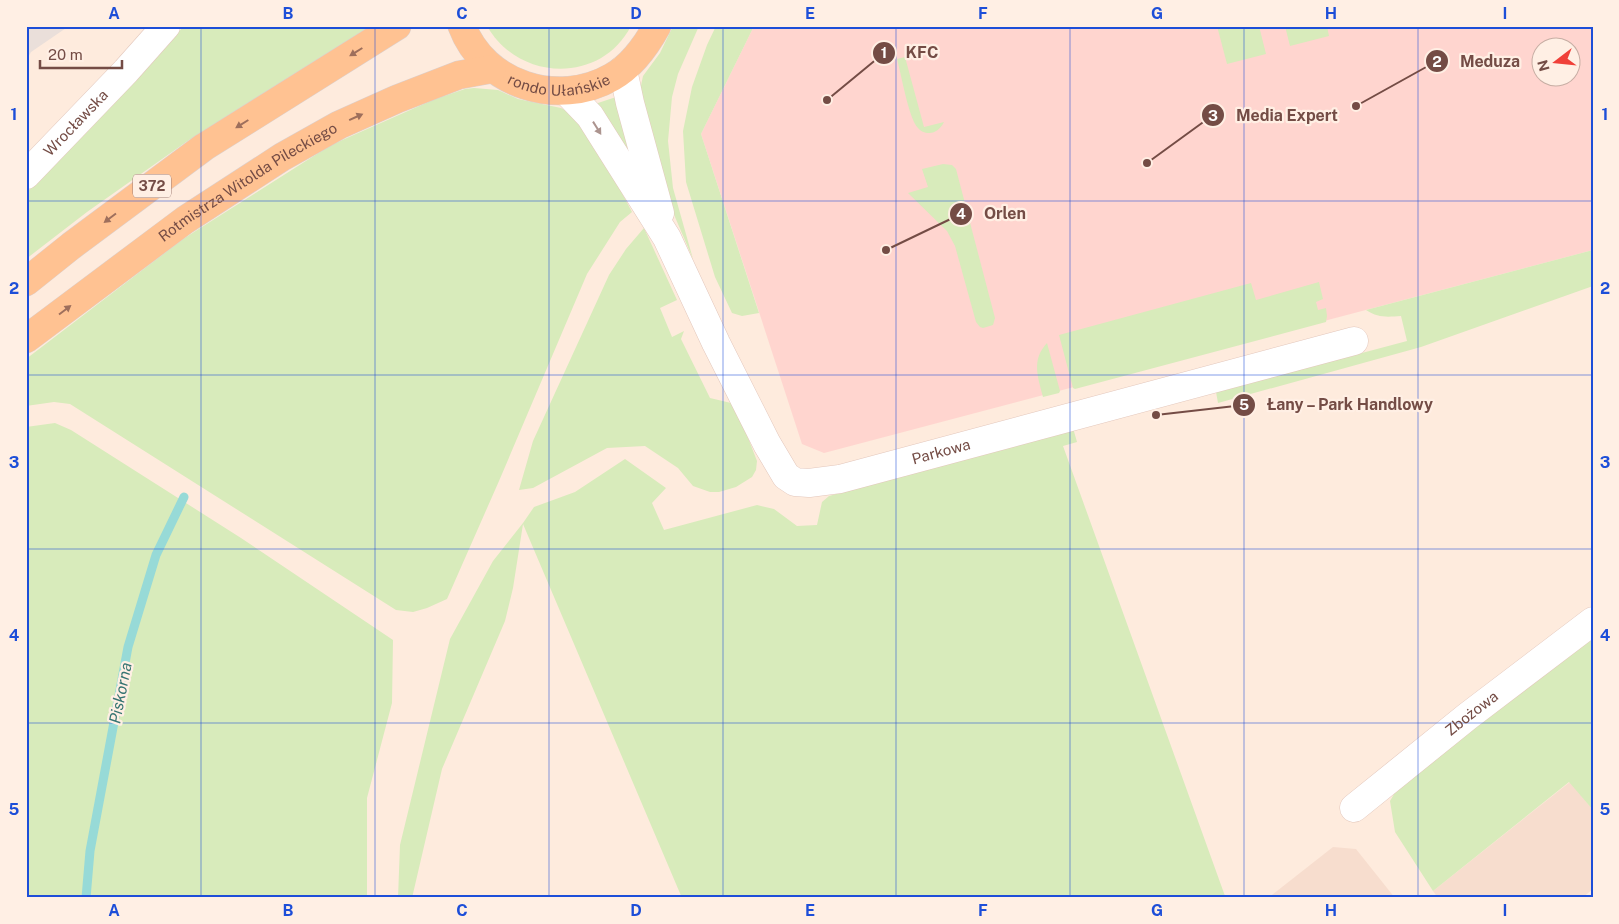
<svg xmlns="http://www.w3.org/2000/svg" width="1619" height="924" viewBox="0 0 1619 924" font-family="'Public Sans',sans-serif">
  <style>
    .residential { fill: #f7ddce }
    .commercial { fill: #ffd5cf; fill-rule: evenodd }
    .industrial { fill: #eadfda }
    .green { fill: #d8ebbb }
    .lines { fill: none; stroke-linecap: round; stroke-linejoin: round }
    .stream { stroke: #97dad7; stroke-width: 9 }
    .street-casing { stroke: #e3c7bc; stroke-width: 29 }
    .primary-casing { stroke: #dbd0cf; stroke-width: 29 }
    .street { stroke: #fff; stroke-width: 28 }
    .primary { stroke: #ffc292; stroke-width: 28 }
    .oneway { fill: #9e6f5c }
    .oneway2 { fill: #ac948f }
    .grid { fill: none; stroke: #1d4ed8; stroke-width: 1; stroke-opacity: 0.55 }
    .labels { text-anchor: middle; stroke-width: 4.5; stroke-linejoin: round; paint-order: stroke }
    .shield { fill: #ffefe4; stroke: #9e7d75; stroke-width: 1 }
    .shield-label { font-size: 14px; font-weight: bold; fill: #744c45 }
    .street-label { font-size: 15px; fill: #744c45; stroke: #ffefe4 }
    .water-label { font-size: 16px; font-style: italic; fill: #357472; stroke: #ffefe4 }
    .leader { fill: none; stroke: #744c45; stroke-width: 2 }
    .callout-dot { fill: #744c45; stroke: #ffefe4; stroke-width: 2 }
    .mark-label { font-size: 15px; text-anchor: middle; font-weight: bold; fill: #fff }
    .callout-label { font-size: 16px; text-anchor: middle; font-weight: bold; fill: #744c45; stroke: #ffefe4; stroke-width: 4.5; stroke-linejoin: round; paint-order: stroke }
    .neatline { fill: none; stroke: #1d4ed8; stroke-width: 2 }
    .grid-label { font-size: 16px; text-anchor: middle; font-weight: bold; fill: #1d4ed8 }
  </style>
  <rect width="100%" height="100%" fill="#feebdd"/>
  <g class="residential">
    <path d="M1570,782L1593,810V889L1582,898H1438L1433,891Z"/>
    <path d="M1333,847L1356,849L1395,898H1268Z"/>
  </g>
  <path class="commercial" d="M754,26H1593V250L824,453L802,444L701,134ZM1542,48H1572V78H1542Z"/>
  <path class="industrial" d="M26,26H69L31,52L26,61Z"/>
  <g class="green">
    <path d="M184,26H382L189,140L87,212L26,259V193L89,130Z"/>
    <path d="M487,26H631C601,84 519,82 487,26Z"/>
    <path d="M673,26H699L678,74L672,97L668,141L673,188L693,259L675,217L642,114L639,95L643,76L660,53Z"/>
    <path d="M716,26H754L701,134L759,313L742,316L732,313L715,277L686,182L683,131L692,87L707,45Z"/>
    <path d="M1217,26H1259L1266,54L1227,64Z"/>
    <path d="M1285,26H1327L1329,36L1290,46Z"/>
    <path d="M905,57L924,127L944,122C941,128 936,133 929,133C925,133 920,131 918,128C909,120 901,73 897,59Z"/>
    <path d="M474,88L498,90L518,99L561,108L576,116L594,140L632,212L620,222L587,274L499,481L447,599L427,608L413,612L396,610L70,404L54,402L26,406V359L183,239L331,145L435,99L465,89Z"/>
    <path d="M616,97L646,182L597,105L598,103Z"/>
    <path d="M943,164L952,165L956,169L995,318L993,325L983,328L980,327L976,322L955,246L947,231L908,193L928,187L922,169Z"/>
    <path d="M644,228L677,300L660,308L672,337L684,331L681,339L710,398L731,403L745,430L757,461L756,470L752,477L736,487L719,492H710L693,486L678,468L645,446L607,448L533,488L519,490L533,441L609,275L626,249Z"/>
    <path d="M1593,250V286L1421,347L1218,403L1216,392L1407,341L1401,316C1387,317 1378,318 1366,310Z"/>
    <path d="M1319,282L1323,299L1316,302L1318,310L1326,308L1327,316L1326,322L1075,389L1073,388L1059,335L1251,283L1256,300Z"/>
    <path d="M1047,343L1060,391L1059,393L1043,397C1038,377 1031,360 1047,343Z"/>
    <path d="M55,423L71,430L241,538L393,640L392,703L367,798V898H26V427Z"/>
    <path d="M1073,428L1077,442L1063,446L1225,896L1223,898H682L523,524L513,588L505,621L442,769L412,898H398L400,845L450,639L493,561L523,523L534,507L575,492L625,459L666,488L652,503L664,530L757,505L774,509L797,526L817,525L822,502L829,496Z"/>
    <path d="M1593,633V810L1569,782L1433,891L1395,832L1390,801L1404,777Z"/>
  </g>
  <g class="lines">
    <path class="stream" d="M86,898L90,851L128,647L156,555L184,497"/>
    <g class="street-casing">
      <g id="street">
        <path d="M623,70L630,103L660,213"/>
        <path id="s1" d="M566,91L590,116L667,238L716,343L767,444L786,476L795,482L809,483L840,479L1354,341"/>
        <path id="s2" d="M26,175L126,71L166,26"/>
        <path id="s3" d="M1354,808L1468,716L1593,621"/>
      </g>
    </g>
    <g class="primary-casing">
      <g id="primary">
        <path id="s4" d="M462,26C484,85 558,108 612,77C632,66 646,46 657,26"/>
        <path d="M26,282L71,246L204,147L397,26"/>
        <path id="s5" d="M26,339L185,220L282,157L339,125L397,99L459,75L492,69"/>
      </g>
    </g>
    <use href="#street" class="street"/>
    <use href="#primary" class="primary"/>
  </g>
  <defs><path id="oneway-solid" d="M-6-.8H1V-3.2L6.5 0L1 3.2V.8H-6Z" transform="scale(1.25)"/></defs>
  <g class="oneway">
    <use href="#oneway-solid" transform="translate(356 52) rotate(148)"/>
    <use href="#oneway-solid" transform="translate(356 117) rotate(-24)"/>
    <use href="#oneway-solid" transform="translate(242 124) rotate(148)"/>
    <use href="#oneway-solid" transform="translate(110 218) rotate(143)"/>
    <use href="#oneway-solid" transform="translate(65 310) rotate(-37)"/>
  </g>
  <use class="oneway2" href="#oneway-solid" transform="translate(597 128) rotate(58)"/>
  <path class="grid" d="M201,26V898M375,26V898M549,26V898M723,26V898M896,26V898M1070,26V898M1244,26V898M1418,26V898M26,201H1593M26,375H1593M26,549H1593M26,723H1593"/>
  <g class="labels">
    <rect class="shield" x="133" y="174.5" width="38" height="23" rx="4"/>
    <g class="shield-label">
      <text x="152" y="191">372</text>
    </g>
    <g class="street-label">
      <text dy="5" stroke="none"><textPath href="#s4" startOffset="124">rondo Ułańskie</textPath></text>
      <text dy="5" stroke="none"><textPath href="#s2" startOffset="72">Wrocławska</textPath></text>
      <text dy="5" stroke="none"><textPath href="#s5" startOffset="272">Rotmistrza Witolda Pileckiego</textPath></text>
      <text dy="5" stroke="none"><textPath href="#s1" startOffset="606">Parkowa</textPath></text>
      <text dy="5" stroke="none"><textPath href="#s3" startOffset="151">Zbożowa</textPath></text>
    </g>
    <g class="water-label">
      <text transform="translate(120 693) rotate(-79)" y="6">Piskorna</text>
    </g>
  </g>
  <path class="leader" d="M827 100L884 53M1356 106L1437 61M1147 163L1213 115M886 250L961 214M1156 415L1244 405"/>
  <g class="callout-dot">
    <circle cx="827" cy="100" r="5"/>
    <circle cx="1356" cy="106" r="5"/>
    <circle cx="1147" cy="163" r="5"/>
    <circle cx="886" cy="250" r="5"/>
    <circle cx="1156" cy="415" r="5"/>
    <circle cx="884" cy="53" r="12"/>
    <circle cx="1437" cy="61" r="12"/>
    <circle cx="1213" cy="115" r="12"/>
    <circle cx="961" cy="214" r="12"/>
    <circle cx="1244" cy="405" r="12"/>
  </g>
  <g class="mark-label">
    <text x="884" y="58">1</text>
    <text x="1437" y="67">2</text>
    <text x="1213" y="121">3</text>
    <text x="961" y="219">4</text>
    <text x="1244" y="410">5</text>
  </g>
  <g class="callout-label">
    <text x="922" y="58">KFC</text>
    <text x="1490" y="67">Meduza</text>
    <text x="1287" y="121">Media Expert</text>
    <text x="1005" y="219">Orlen</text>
    <text x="1350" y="410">Łany – Park Handlowy</text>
  </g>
  <rect width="1619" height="924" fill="none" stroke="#ffefe4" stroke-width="55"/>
  <g transform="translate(1556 62) rotate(254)"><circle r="24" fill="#ffefe4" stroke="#c7aea4"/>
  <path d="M0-4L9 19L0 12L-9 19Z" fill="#f04039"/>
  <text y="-8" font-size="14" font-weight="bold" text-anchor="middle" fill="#744c45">N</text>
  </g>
  <path d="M40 60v8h82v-8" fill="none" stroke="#744c45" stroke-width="2.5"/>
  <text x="48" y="60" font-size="15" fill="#744c45" stroke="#ffefe4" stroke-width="4" paint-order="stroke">20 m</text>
  <rect x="28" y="28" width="1564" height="868" class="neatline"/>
  <g class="grid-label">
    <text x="114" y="19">A</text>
    <text x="288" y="19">B</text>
    <text x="462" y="19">C</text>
    <text x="636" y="19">D</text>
    <text x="810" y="19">E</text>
    <text x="983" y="19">F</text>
    <text x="1157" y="19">G</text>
    <text x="1331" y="19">H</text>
    <text x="1505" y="19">I</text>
    <text x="14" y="120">1</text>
    <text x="1605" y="120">1</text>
    <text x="14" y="294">2</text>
    <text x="1605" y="294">2</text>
    <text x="14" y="468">3</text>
    <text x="1605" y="468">3</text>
    <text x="14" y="641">4</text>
    <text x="1605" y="641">4</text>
    <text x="14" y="815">5</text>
    <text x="1605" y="815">5</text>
    <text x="114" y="916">A</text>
    <text x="288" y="916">B</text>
    <text x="462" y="916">C</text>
    <text x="636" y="916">D</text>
    <text x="810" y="916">E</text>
    <text x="983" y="916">F</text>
    <text x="1157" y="916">G</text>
    <text x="1331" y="916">H</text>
    <text x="1505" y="916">I</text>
  </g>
</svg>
